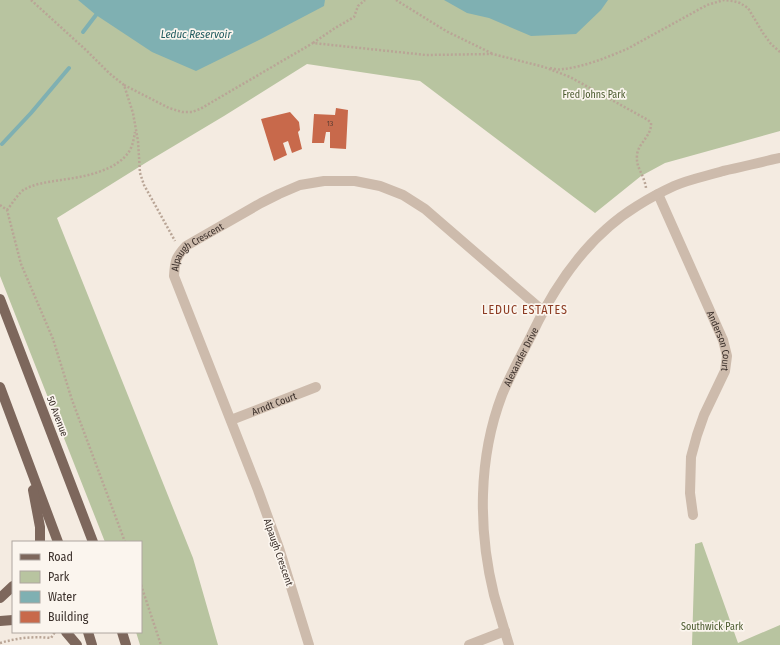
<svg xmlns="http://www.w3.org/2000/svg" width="780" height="645" viewBox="0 0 780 645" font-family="'Fira Sans Condensed',sans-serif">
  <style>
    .green { fill: #b8c4a0 }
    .water { fill: #7fb0b2 }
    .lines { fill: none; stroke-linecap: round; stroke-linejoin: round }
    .stream { stroke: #7fb0b2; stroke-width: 4 }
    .building { fill: #c8694b }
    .path { stroke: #b9a596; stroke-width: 2.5; stroke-dasharray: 2 2; stroke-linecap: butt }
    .street { stroke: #cdbbac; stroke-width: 10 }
    .primary { stroke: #7d675c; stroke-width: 10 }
    .labels { text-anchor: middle; stroke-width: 3.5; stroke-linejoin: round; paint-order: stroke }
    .number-label { font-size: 8px; fill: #5e3e33 }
    .park-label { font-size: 10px; fill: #4a5a2e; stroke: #fbf5ee }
    .street-label { font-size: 10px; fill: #3b302b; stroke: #fbf5ee }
    .water-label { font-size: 11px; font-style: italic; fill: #1f5a5e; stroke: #fbf5ee }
    .quarter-label { font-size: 12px; letter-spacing: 1px; fill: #8c3b22; stroke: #fbf5ee }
  </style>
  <rect width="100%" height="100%" fill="#f4ebe1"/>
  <g class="green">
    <path d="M0,0H780V131L665,163L641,176L595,213L420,81L307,64L224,116L147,162L57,218L193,558L218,645H140L136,632H141V542H105L0,276Z"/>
    <path d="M702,542L738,643L780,625V645H692L695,544Z"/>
  </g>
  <g class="water">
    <path d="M78,0H325L324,6L263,38L196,71L152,52L96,15Z"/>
    <path d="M444,0H608L601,10L576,34L531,36L489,18L467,13Z"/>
  </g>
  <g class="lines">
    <g class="stream">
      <path d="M83,32L96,15"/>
      <path d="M2,144L31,113L69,68"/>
    </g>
  </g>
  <g class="building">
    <path d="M336,108L348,110L346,149L330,148V132H326L324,143H312L314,114L335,115Z"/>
    <path d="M290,112L299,122L300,130L298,132L302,149L292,153L288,141L283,143L287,155L274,161L261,119Z"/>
  </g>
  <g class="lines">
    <g class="path">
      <path d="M31,0L87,51L109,73L124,85L133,113L138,141L140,173L144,185L175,241"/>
      <path d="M396,0L446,31L493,54"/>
      <path d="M313,43L335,28L354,17L358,6L365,0"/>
      <path d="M550,68C554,69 559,70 563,69C584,67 608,57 627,49L707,5L724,0L733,1L740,3L748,8L763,33L771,44L780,52"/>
      <path d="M124,85L169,108L182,112H192L200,109L313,43L426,55L493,54L544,67L570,77L648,120L651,123C652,136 638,143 637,155C636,166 641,171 644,180C645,183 646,186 646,189"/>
      <path d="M0,205L7,210L21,264L53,339L72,400L125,542"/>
      <path d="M7,210C12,204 19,192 25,189C37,183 49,182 61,180C83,177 118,171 130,150C133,144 134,138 135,132"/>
      <path d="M141,585L161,645"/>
      <path d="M0,643C17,638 33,636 51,638L55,632"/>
    </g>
    <g class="street">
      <path id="s1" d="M658,194L723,340L727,356L725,371L704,415L697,435L691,457L690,493L693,515"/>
      <path id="s2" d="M231,420L316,387"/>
      <path id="s3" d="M309,645L279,548L258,490L174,276C175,260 176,257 186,246L261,203L279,194L300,185L324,181H355L380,186L403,195L425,209L543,311"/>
      <path d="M469,645L505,631"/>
      <path id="s4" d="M509,645C504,629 499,612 494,595C478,530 478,458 502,395C510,375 522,354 532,334C556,283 588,236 637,206C648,199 661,192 674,186C690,179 707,176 723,171C742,167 761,162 780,158"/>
    </g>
    <g class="primary">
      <path d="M0,299L93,542"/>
      <path d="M0,387L34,478L58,542"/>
      <path d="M33,490L40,527V542"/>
      <path d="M0,598L13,586"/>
      <path d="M0,621L13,620"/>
      <path d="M66,632L77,645"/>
      <path d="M88,632L92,645"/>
      <path d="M122,632L126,645"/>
    </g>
  </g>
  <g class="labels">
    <g class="number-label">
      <text x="330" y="126">13</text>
    </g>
    <g class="park-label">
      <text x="594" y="98">Fred Johns Park</text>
      <text x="712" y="630">Southwick Park</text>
    </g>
    <g class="street-label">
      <text dy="4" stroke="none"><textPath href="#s3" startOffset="433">Alpaugh Crescent</textPath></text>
      <text dy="4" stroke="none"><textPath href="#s1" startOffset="160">Anderson Court</textPath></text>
      <text dy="4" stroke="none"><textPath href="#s4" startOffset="298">Alexander Drive</textPath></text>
      <text dy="4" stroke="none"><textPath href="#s2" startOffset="46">Arndt Court</textPath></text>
      <text transform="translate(58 416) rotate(69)" y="4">50 Avenue</text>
      <text transform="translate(279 552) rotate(71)" y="4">Alpaugh Crescent</text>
    </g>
    <g class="water-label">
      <text x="196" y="38">Leduc Reservoir</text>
    </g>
    <g class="quarter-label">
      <text x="525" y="314">LEDUC ESTATES</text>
    </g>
  </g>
  <rect x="12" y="541" width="130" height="92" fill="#fbf5ee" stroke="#aea6a0"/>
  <rect x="20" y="554" width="20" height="6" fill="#7d675c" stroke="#aea6a0"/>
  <text x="48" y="561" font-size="12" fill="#3b302b">Road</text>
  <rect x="20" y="571" width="20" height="12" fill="#b8c4a0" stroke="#aea6a0"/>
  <text x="48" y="581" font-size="12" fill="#3b302b">Park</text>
  <rect x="20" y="591" width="20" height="12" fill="#7fb0b2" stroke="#aea6a0"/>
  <text x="48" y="601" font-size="12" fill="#3b302b">Water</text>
  <rect x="20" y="611" width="20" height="12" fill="#c8694b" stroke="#aea6a0"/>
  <text x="48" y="621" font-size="12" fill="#3b302b">Building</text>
</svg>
